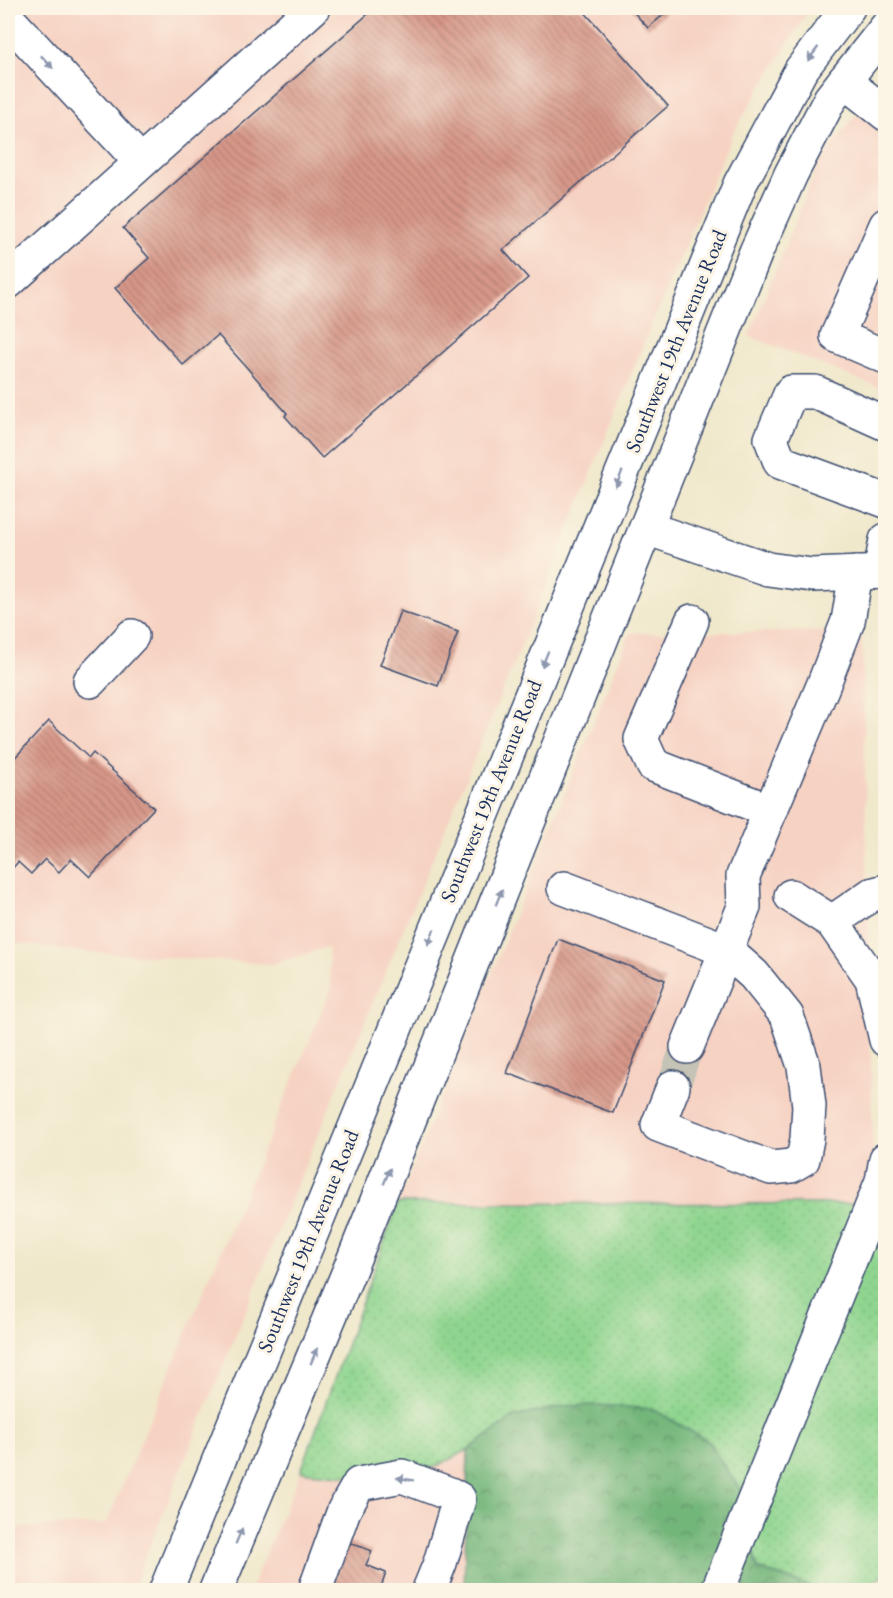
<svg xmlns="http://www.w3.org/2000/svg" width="893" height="1598" viewBox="0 0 893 1598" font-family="'EB Garamond',serif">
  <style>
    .built { fill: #f6d2c3 }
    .grass { fill: url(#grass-dots); stroke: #558276; stroke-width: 1.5 }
    .forest { fill: url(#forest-crowns); stroke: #47726c; stroke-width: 1.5 }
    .building { fill: url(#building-back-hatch) }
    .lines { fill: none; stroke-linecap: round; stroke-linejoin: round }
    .minor-tunnel { stroke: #c5c3b5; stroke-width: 33; stroke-dasharray: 33 16; stroke-linecap: butt }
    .minor-casing { stroke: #3b4b6e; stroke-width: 36 }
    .major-casing { stroke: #3b4b6e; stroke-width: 36 }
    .minor { stroke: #fff; stroke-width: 33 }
    .major { stroke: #fff; stroke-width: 33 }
    .oneway { fill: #8d97ae }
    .labels { text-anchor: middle; stroke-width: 6; stroke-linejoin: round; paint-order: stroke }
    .street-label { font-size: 21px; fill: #1b2f5e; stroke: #fcf5e5 }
  </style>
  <defs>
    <pattern id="grass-dots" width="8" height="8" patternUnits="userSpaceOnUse" patternTransform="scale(1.5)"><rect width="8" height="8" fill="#8fd58f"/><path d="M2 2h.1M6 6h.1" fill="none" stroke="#7bb77e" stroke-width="1.8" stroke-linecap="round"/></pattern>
    <pattern id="forest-crowns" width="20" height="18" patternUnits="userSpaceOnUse" patternTransform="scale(1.5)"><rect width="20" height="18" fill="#73b67a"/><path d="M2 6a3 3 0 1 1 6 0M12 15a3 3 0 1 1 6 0" fill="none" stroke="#5e9467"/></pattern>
    <pattern id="building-back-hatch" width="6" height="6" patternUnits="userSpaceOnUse" patternTransform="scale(1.5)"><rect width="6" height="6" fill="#d79788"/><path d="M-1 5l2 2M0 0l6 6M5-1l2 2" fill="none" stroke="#ae7c72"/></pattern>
  </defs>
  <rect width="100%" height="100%" fill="#fcf5e5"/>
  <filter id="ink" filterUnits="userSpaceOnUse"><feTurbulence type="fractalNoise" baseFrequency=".0167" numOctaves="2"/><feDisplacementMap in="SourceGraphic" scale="12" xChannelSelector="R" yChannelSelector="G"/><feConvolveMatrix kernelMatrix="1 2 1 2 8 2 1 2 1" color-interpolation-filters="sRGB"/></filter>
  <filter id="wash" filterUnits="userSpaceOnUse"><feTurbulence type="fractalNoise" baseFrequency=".008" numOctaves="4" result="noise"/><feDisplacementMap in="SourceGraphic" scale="24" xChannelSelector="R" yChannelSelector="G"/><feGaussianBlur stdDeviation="1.35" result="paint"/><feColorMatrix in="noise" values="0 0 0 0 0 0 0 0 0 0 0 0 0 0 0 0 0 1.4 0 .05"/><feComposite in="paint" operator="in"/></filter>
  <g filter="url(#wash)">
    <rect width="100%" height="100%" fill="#f0e8cb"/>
    <g class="built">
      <path d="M8,8H810L733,133L645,340L532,620L290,1202L132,1590H8V1528L106,1524L331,989L328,947L273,964L73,951L8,942Z"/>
      <path d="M885,77V390L749,336L818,164Z"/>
      <path d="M862,631L874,1204L398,1203L630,633Z"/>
      <path d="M468,1450L464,1590H250L301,1471L358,1477L417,1476Z"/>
    </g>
    <path class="grass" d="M398,1203L885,1204V1575L860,1590H819L756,1568L741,1491L653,1409L565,1406L514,1417L468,1450L417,1476L358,1477L301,1471Z"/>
    <path class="forest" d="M598,1405L653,1409L708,1441L741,1491L757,1568L819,1590H464L468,1450L514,1417L565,1406Z"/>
    <g id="blocks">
      <g class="building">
        <path d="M375,8H581L668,106L503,250L528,278L322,458L285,416L287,413L218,335L183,365L115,288L149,258L123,228Z"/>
        <path d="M630,8H671L648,28Z"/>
        <path d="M400,611L458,632L438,686L380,665Z"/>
        <path d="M49,721L89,758L93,753L154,808L90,877L71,859L59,872L45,859L31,874L18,862L8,873V765Z"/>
        <path d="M558,939L665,980L613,1113L507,1073Z"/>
        <path d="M348,1542L372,1551L366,1565L386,1573L380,1590H331Z"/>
      </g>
    </g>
  </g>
  <g filter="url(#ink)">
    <use href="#blocks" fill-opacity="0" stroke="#3b4b6e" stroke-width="1.5"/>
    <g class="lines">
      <path class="minor-tunnel" d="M673,1087L687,1047"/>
      <g class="minor-casing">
        <g id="minor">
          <path d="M8,19L141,162"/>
          <path d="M844,81L886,114"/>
          <path d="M886,225L837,336L886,357"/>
          <path d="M8,282L313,8"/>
          <path d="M886,424L815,392H791L771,439L780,462L886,501"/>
          <path d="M646,528L768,569L812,575L886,572"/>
          <path d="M880,572L886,540"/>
          <path d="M692,621L641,739L653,765L770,811"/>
          <path d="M90,681L132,636"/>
          <path d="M564,888L726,950L754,975L787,1016L804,1066L809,1106L807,1139L803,1159L791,1166L771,1168L658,1125L673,1087"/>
          <path d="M791,896L832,922L872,979L886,1040"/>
          <path d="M832,922L871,895L886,891"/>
          <path d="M687,1047L744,907L743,876L823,686L848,621L856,573"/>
          <path d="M315,1590L344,1510L359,1484L402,1476L450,1494L459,1499L440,1563L429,1590"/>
          <path d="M718,1590L882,1181L886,1159"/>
        </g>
      </g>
      <g class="major-casing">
        <g id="major">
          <path d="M166,1590L740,184L801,70L848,8"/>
          <path d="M216,1590L349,1271L756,252L791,174L830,99L886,28"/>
        </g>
      </g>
      <use href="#minor" class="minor"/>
      <use href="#major" class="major"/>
    </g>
    <defs><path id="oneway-solid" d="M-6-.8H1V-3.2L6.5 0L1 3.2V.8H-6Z" transform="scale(1.5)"/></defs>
    <g class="oneway">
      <use href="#oneway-solid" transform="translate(813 54) rotate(127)"/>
      <use href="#oneway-solid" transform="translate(47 62) rotate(47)"/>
      <use href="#oneway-solid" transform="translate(619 479) rotate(112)"/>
      <use href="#oneway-solid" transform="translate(545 659) rotate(112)"/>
      <use href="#oneway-solid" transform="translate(499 897) rotate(-68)"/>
      <use href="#oneway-solid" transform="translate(431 937) rotate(112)"/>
      <use href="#oneway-solid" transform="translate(387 1176) rotate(-68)"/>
      <use href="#oneway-solid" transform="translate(314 1356) rotate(-67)"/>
      <use href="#oneway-solid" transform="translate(405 1479) rotate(-171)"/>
      <use href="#oneway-solid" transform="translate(239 1536) rotate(-67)"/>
    </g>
  </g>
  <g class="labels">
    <g class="street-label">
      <text transform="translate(676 341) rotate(-68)" y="7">Southwest 19th Avenue Road</text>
      <text transform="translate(491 791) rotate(-68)" y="7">Southwest 19th Avenue Road</text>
      <text transform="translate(308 1241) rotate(-68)" y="7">Southwest 19th Avenue Road</text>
    </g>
  </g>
  <rect width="893" height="1598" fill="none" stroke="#fcf5e5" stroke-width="30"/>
</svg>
